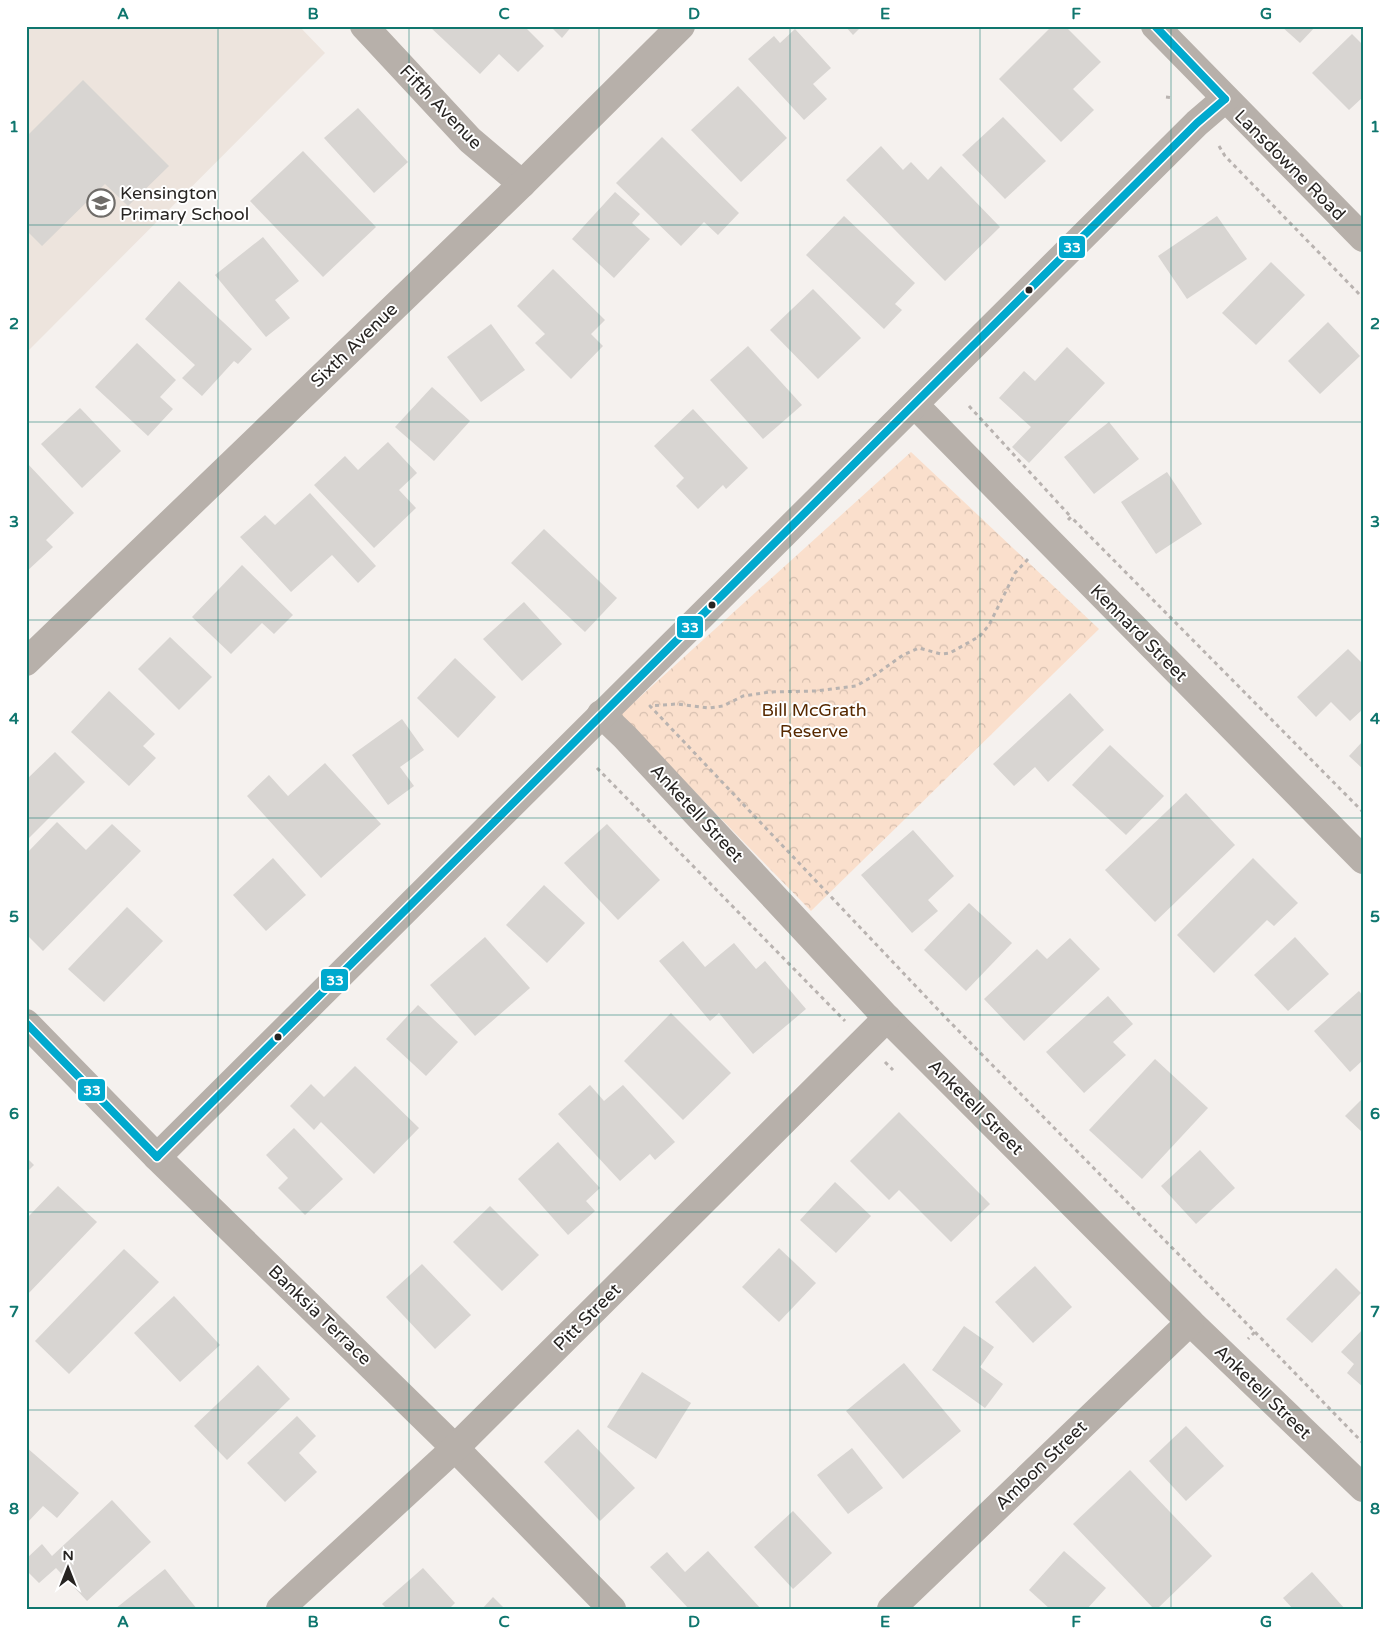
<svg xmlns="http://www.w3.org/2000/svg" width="1389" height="1635" viewBox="0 0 1389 1635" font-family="'Varela Round',sans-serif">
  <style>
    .built { fill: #ede4dd }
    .forest { fill: url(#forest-crowns) }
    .building { fill: #d8d5d2 }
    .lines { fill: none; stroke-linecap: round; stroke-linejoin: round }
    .path { stroke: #b9b3b0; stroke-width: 3; stroke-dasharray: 4 4; stroke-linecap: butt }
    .minor { stroke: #b7b0aa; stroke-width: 28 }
    .bus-1-casing { stroke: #fff; stroke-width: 11 }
    .bus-1 { stroke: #00a9ce; stroke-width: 8 }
    .grid { fill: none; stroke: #0f766e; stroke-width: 1; stroke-opacity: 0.55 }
    .bus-dot { fill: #272422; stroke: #fff; stroke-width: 2 }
    .labels { text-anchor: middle; stroke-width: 4; stroke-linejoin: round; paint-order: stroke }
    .street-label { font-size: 18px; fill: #272422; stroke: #fff }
    .poi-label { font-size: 18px; fill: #272422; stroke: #fff; text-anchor: start }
    .park-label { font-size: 18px; fill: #572900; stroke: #fff }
    .line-badge { stroke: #fff; stroke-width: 2 }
    .badge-label { font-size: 14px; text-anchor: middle; font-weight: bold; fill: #fff }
    .neatline { fill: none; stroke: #0f766e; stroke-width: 2 }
    .grid-label { font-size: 16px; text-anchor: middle; font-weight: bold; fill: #0f766e }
  </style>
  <defs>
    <pattern id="forest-crowns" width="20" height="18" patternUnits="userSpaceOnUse" patternTransform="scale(1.25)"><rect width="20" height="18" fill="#fadfcc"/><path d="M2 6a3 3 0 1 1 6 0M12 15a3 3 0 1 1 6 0" fill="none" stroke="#d6bfaf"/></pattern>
  </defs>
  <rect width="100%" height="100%" fill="#f5f1ee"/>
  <path class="built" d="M26,26H299L325,53L26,353Z"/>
  <path class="forest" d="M911,452L1099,629L811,911L620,715Z"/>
  <g class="building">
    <path d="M429,26H524L544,46L518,72L499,54L480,74Z"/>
    <path d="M550,26H572L562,38Z"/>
    <path d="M845,26H862L853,35Z"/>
    <path d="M1052,26H1065L1101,62L1073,89L1094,110L1061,142L999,79Z"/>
    <path d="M1281,26H1316L1300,43Z"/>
    <path d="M795,29L831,68L813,84L827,99L804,120L748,59L774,36L780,43Z"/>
    <path d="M1352,34L1363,45V97L1349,110L1312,73Z"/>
    <path d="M83,80L169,166L128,206L105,184L42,246L26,230V137Z"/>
    <path d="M738,86L787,138L741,182L691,130Z"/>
    <path d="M358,108L408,162L374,193L324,138Z"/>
    <path d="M1003,117L1046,161L1005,199L962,155Z"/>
    <path d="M662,137L739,213L718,235L704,222L681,246L616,183Z"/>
    <path d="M881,146L903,170L911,162L928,180L941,166L1000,227L945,281L846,180Z"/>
    <path d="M303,151L376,227L323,277L250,201Z"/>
    <path d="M615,192L640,214L632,223L650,239L614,278L572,239Z"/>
    <path d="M844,216L915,283L895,304L902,310L884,329L806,255Z"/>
    <path d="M1217,216L1247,259L1187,299L1158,256Z"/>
    <path d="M263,237L299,281L275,300L290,318L266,337L215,275Z"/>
    <path d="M1271,262L1305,295L1256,345L1222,313Z"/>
    <path d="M553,269L605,320L591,334L603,346L571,379L535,343L545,334L517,306Z"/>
    <path d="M179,281L252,349L238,364L234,361L202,396L182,378L195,365L145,319Z"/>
    <path d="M813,289L861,338L818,379L770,330Z"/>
    <path d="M1328,322L1360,356L1320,394L1288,361Z"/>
    <path d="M491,324L525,370L481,402L447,357Z"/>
    <path d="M137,343L176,380L160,397L173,409L148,436L95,387Z"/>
    <path d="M748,346L802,405L763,439L710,380Z"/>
    <path d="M1067,347L1105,383L1029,463L1012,447L1031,427L999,398L1024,371L1035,381Z"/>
    <path d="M432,387L470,421L434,461L395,427Z"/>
    <path d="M80,408L121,451L82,488L41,444Z"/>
    <path d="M693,409L748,468L726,489L723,485L698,509L676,486L684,478L654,446Z"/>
    <path d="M1109,422L1139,459L1094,494L1064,457Z"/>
    <path d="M388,442L417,473L399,490L416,508L374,548L314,485L345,456L358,470Z"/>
    <path d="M26,462L74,513L46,540L53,547L26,572Z"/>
    <path d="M1167,472L1202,524L1156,554L1121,502Z"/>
    <path d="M310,493L376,566L358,583L332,555L291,592L240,537L265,515L275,525Z"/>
    <path d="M544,529L617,598L585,632L511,563Z"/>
    <path d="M242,565L293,615L274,634L262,623L231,654L192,617Z"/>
    <path d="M524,602L562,644L522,681L483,639Z"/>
    <path d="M170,637L212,677L179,710L138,669Z"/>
    <path d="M1348,649L1363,664V709L1350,721L1331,702L1316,717L1297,697Z"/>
    <path d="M455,658L496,697L458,738L417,698Z"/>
    <path d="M109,691L155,734L143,746L156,758L129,786L71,732Z"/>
    <path d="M1070,693L1104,730L1048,782L1035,767L1014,786L993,764Z"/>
    <path d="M402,719L424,750L400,767L414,786L388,805L352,755Z"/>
    <path d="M1363,741V769L1349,756Z"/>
    <path d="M1110,745L1164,796L1126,835L1072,785Z"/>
    <path d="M55,752L85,782L26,841V780Z"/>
    <path d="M325,763L381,824L321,878L247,796L269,775L288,796Z"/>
    <path d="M1186,793L1235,845L1155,922L1105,870Z"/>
    <path d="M57,822L86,850L112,824L141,851L43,951L26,934V854Z"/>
    <path d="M607,824L660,880L618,920L564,863Z"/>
    <path d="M913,830L954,876L928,900L938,911L912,933L861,875Z"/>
    <path d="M273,858L306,895L266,931L233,895Z"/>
    <path d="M1253,858L1298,903L1274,926L1267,920L1214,973L1177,935Z"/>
    <path d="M544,885L585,923L547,963L506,925Z"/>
    <path d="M969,903L1012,943L966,991L924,950Z"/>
    <path d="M127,907L163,941L104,1002L68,969Z"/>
    <path d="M485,937L530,988L475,1036L430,985Z"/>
    <path d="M1295,937L1329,974L1288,1011L1254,975Z"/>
    <path d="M1070,938L1100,969L1024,1041L984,999L1037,949L1047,959Z"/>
    <path d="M683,941L705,967L734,943L756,969L765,961L806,1009L753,1054L719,1013L710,1021L659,961Z"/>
    <path d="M1359,991L1363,996V1060L1350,1072L1314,1031Z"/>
    <path d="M1108,996L1133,1024L1113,1042L1126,1055L1084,1093L1046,1052Z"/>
    <path d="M418,1005L458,1042L426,1076L386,1039Z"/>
    <path d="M671,1013L731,1073L683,1120L624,1061Z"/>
    <path d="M1155,1059L1208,1108L1142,1179L1089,1130Z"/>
    <path d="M355,1066L419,1128L374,1174L321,1122L314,1130L290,1106L311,1084L324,1097Z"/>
    <path d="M590,1085L604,1101L623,1085L675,1142L655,1160L650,1154L620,1181L558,1114Z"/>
    <path d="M1363,1098V1133L1345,1116Z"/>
    <path d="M899,1112L990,1204L951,1242L899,1190L889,1200L850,1161Z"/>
    <path d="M294,1128L343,1179L305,1215L278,1188L288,1178L266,1155Z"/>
    <path d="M558,1142L600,1188L586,1201L595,1211L568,1235L518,1179Z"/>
    <path d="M1200,1150L1235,1188L1196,1224L1161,1186Z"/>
    <path d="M26,1157L34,1165L26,1173Z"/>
    <path d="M835,1182L871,1216L836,1253L800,1220Z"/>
    <path d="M58,1186L97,1222L26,1296V1219Z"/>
    <path d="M490,1206L539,1255L502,1291L453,1242Z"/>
    <path d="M779,1248L816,1283L779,1322L742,1287Z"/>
    <path d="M124,1249L159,1282L69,1374L35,1341Z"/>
    <path d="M422,1264L471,1315L435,1349L386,1297Z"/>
    <path d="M1035,1266L1072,1307L1033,1343L995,1302Z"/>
    <path d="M1336,1268L1361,1293L1312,1343L1286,1319Z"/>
    <path d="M174,1296L220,1345L180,1382L134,1333Z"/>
    <path d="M964,1326L994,1347L980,1367L1003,1384L985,1408L932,1370Z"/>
    <path d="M1363,1329V1387L1347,1373L1354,1364L1341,1352Z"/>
    <path d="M904,1363L961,1431L903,1479L846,1411Z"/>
    <path d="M258,1365L290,1399L227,1460L194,1426Z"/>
    <path d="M642,1372L691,1403L656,1459L607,1427Z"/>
    <path d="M297,1416L316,1436L299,1453L317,1472L285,1502L247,1463Z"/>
    <path d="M1186,1426L1224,1466L1186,1501L1149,1461Z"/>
    <path d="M578,1429L635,1488L600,1521L544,1462Z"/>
    <path d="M26,1447L79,1493L57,1518L43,1506L26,1524Z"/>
    <path d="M852,1448L883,1488L848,1514L817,1475Z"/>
    <path d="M1130,1470L1212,1556L1157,1609H1154L1073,1524Z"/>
    <path d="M112,1500L151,1542L87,1601L56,1568L39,1583L26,1570V1559L42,1544L52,1556Z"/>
    <path d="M793,1511L832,1553L793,1589L754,1547Z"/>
    <path d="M708,1551L761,1609H689L650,1567L667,1552L685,1572Z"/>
    <path d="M1064,1551L1106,1588L1087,1609H1050L1029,1590Z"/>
    <path d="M423,1568L455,1603L449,1609H387L382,1604Z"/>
    <path d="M165,1569L197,1609H115Z"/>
    <path d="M1312,1572L1345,1609H1293L1283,1598Z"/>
    <path d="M493,1597L505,1609H482Z"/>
  </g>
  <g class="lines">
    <g class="path">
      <path d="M1166,97L1173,98"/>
      <path d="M1219,146L1225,156L1363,298"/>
      <path d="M969,406L1071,517"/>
      <path d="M1068,520L1071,517L1363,812"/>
      <path d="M1028,559L1015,573L989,625L980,636L950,653L941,654L919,648L903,655L875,675L856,686L816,691L770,692L743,696L723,706L709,708L676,704L650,706L946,1018L1255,1332L1248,1339"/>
      <path d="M597,768L845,1021"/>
      <path d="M885,1062L893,1070"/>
      <path d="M1255,1332L1363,1443"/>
    </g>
    <g class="minor">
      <path d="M364,26L470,140L522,184"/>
      <path d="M1155,26L1363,238"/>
      <path d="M915,405L1363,860"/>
      <path d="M26,662L522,184L681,26"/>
      <path d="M601,714L625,737L887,1018L1190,1322L1363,1488"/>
      <path d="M26,1023L157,1157L455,1448L612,1609"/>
      <path d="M157,1157L1197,123L1225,99"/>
      <path d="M280,1609L455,1448L887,1018"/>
      <path d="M891,1609L1190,1322"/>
    </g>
    <g class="bus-1-casing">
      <g id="bus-1">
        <path d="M1155,26L1225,99"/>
        <path d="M26,1023L157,1157"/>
        <path d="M157,1157L1197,123L1225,99"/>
      </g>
    </g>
    <use href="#bus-1" class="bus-1"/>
  </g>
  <path class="grid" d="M218,26V1609M409,26V1609M599,26V1609M790,26V1609M980,26V1609M1171,26V1609M26,225H1363M26,422H1363M26,620H1363M26,818H1363M26,1015H1363M26,1212H1363M26,1410H1363"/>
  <defs>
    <g id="school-ring" transform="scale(1.4375)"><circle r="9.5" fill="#fff" stroke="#6f6c69" stroke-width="1.5"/><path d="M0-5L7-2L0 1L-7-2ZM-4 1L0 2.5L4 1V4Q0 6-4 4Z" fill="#6f6c69"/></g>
  </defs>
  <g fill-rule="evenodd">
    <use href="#school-ring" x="101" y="203"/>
  </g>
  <g class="bus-dot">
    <circle cx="1029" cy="290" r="4.5"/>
    <circle cx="712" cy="605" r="4.5"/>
    <circle cx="278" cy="1037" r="4.5"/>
  </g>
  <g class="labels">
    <g class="street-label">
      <text transform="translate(441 107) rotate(46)" y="6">Fifth Avenue</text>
      <text transform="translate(1290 165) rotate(45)" y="6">Lansdowne Road</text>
      <text transform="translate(354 345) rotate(-44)" y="6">Sixth Avenue</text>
      <text transform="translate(1139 633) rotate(45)" y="6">Kennard Street</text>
      <text transform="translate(697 813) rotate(47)" y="6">Anketell Street</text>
      <text transform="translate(976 1107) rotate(45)" y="6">Anketell Street</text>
      <text transform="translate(320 1315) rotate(44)" y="6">Banksia Terrace</text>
      <text transform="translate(587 1317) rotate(-45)" y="6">Pitt Street</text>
      <text transform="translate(1263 1392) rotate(44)" y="6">Anketell Street</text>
      <text transform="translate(1041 1465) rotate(-44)" y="6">Ambon Street</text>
    </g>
    <g class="poi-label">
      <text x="120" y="199">Kensington<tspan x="120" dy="21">Primary School</tspan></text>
    </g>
    <g class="park-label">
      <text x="814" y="716">Bill McGrath<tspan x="814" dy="21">Reserve</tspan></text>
    </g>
  </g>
  <g class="line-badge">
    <rect x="1058" y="235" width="28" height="24" rx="5" fill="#00a9ce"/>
    <rect x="676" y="615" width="28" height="24" rx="5" fill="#00a9ce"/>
    <rect x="320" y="968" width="29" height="24" rx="5" fill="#00a9ce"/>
    <rect x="77" y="1078" width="29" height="24" rx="5" fill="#00a9ce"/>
  </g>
  <g class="badge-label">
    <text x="1072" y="252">33</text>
    <text x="690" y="632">33</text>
    <text x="335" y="985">33</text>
    <text x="92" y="1095">33</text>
  </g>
  <rect width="1389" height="1635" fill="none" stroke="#ffffff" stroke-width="55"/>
  <g transform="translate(68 1568)" stroke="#ffffff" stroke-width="4" paint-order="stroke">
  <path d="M0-4L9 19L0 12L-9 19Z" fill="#272422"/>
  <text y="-8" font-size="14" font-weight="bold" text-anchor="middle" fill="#272422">N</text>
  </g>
  <rect x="28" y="28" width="1334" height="1580" class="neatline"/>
  <g class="grid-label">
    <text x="123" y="19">A</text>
    <text x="313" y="19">B</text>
    <text x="504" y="19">C</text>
    <text x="694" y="19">D</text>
    <text x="885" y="19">E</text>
    <text x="1076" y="19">F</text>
    <text x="1266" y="19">G</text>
    <text x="14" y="132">1</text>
    <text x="1375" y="132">1</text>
    <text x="14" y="329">2</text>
    <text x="1375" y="329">2</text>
    <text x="14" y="527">3</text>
    <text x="1375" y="527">3</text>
    <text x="14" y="724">4</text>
    <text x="1375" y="724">4</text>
    <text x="14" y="922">5</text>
    <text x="1375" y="922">5</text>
    <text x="14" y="1119">6</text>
    <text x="1375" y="1119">6</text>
    <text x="14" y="1317">7</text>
    <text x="1375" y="1317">7</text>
    <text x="14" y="1514">8</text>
    <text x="1375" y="1514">8</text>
    <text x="123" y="1627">A</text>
    <text x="313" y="1627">B</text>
    <text x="504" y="1627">C</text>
    <text x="694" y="1627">D</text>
    <text x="885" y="1627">E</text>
    <text x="1076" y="1627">F</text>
    <text x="1266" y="1627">G</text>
  </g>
</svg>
